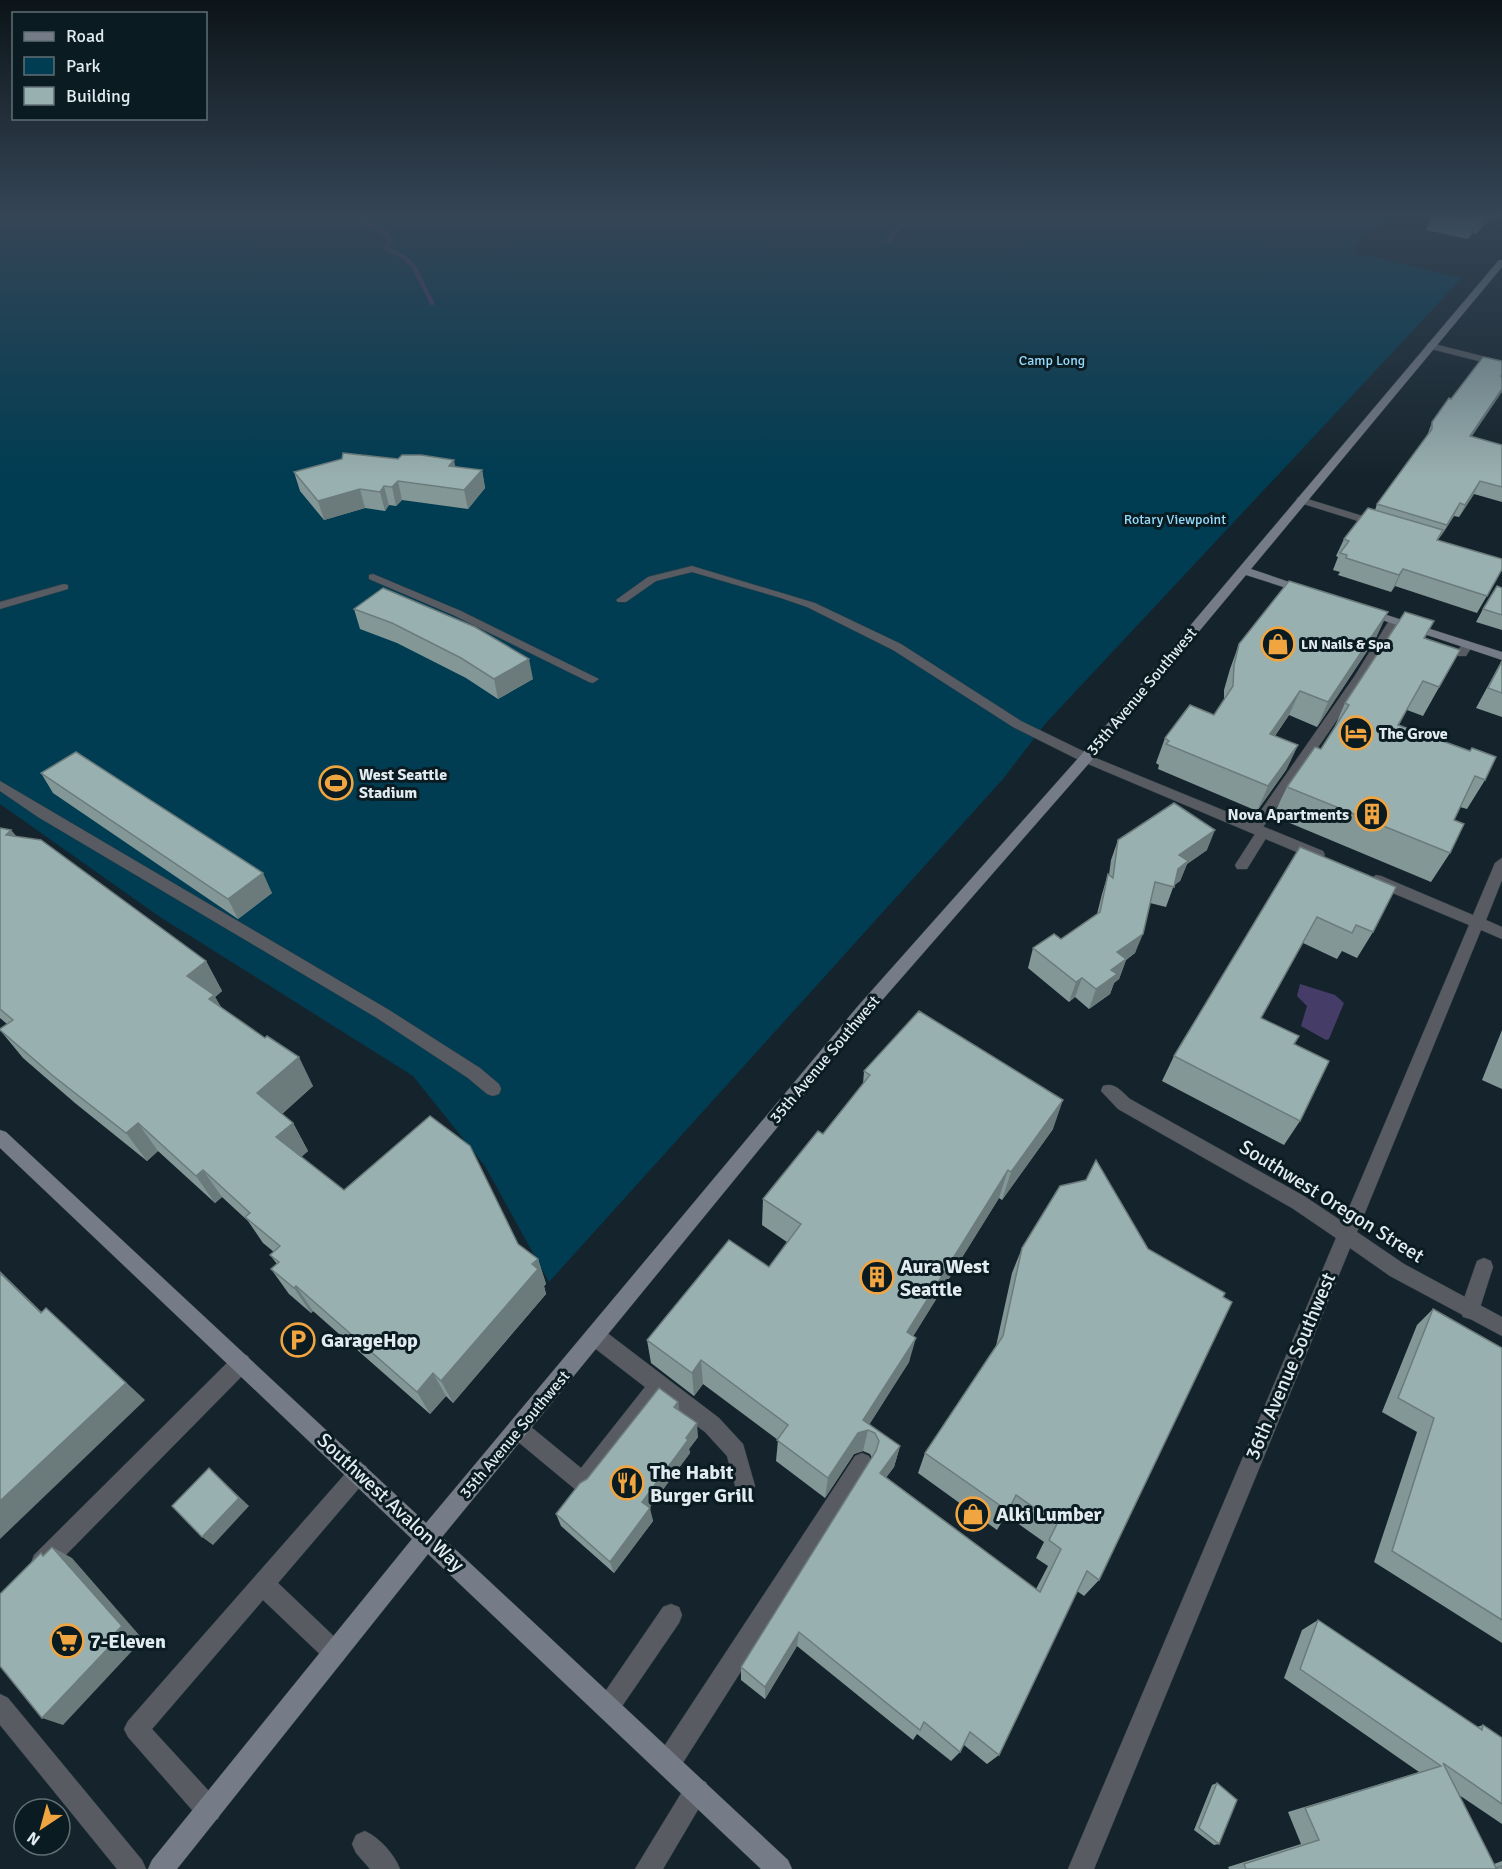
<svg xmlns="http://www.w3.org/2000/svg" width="1502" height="1869" viewBox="0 0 1502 1869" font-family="Signika,sans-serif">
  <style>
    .green { fill: #003c52 }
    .water { fill: #453c67 }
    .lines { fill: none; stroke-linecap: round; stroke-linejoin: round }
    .stream { stroke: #453c67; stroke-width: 4.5 }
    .lane-casing { stroke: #324047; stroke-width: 1 }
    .street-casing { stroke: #324047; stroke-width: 1 }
    .secondary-casing { stroke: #324047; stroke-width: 1 }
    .lane { fill: #585c62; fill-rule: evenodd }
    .street { fill: #585c62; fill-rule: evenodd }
    .secondary { fill: #767c87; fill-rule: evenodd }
    .wall { fill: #849797 }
    .shaded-wall { fill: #6b7b7b }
    .building { fill: #99b0b0; stroke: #6b7b7b; stroke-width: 1.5 }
    .labels { text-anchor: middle; stroke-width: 6; stroke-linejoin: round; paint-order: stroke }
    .far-park-label { font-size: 14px; fill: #95dafa; stroke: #0b1b22 }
    .far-poi-label { font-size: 14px; font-weight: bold; fill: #e1ebf0; stroke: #0b1b22; text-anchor: start }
    .street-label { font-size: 16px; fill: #e1ebf0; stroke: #0b1b22 }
    .poi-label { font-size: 16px; font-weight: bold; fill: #e1ebf0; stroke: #0b1b22; text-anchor: start }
    .near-street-label { font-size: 20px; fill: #e1ebf0; stroke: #0b1b22 }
    .near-poi-label { font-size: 20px; font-weight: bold; fill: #e1ebf0; stroke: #0b1b22; text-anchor: start }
  </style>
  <rect width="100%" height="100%" fill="#15242c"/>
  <path class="green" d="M0,215H1388L1357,243L1356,253L1462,278L1046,723L1003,779L549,1282L485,1166L413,1076L160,917L0,804Z"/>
  <path class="water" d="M1300,984L1335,995L1344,1003L1329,1039L1326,1040L1301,1026L1307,1006L1297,996Z"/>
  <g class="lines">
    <g class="stream">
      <path d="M371,215L362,218L361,221L386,233L389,243L385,248L402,256L413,265L432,303"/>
      <path d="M889,241L901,225L918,215"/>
    </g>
    <g class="lane-casing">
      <g id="lane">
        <path d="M1301,497L1382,522L1383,524L1374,526L1297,502V498Z"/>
        <path d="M692,566L815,603L901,644L1021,721L1091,755L1093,758L1086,762L1081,761L1013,727L893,650L807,607L781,598L692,572L656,581L626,602H618L616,600L648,577Z"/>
        <path d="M373,574L461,611L599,679L593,683L589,682L453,615L369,579V575Z"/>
        <path d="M64,584L68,585V589L0,609V602Z"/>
        <path d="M1394,618L1400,621L1366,678L1263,827L1270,832L1268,835L1247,869H1237L1235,865L1255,834L1248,829L1250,826L1354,677L1390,619Z"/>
        <path d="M1467,641L1473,645L1466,656H1458L1456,653L1463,643Z"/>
        <path d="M0,781L389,1010L480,1068L499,1084L501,1089L499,1094L493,1096L487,1094L468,1078L377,1018L38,817L0,791Z"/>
        <path d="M1484,1258L1491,1261L1493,1267L1477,1317L1470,1319L1463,1317L1460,1310L1477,1261Z"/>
        <path d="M595,1326L602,1329L719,1418L743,1444L755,1486L751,1493L744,1497L737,1493L727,1456L705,1432L661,1399L590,1490L583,1494L576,1490L511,1436L508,1429L511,1422L518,1419L525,1422L581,1468L645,1387L588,1343L585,1336L588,1329Z"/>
        <path d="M241,1353L248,1356L251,1363L248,1370L50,1571L42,1574L34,1571L31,1563L34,1555L234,1356Z"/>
        <path d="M862,1453L869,1456L872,1463L869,1470L677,1772L668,1775L659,1772L656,1763L659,1754L855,1456Z"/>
        <path d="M359,1463L366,1466L369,1473L366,1480L278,1583L343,1645L346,1653L343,1661L335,1664L327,1661L263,1600L152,1729L218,1801L221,1810L218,1819L209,1822L200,1819L128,1737L124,1729L128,1721L352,1466Z"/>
        <path d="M671,1604L679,1607L682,1615L679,1623L616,1715L608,1719L600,1715L596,1707L600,1699L663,1607Z"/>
        <path d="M0,1694L8,1698L142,1860L146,1869H117L0,1725Z"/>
        <path d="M697,1779L706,1782L709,1791L663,1869H635L688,1782Z"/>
        <path d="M365,1831C380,1838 394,1854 400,1869H370L356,1853L352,1844L356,1835Z"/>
      </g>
    </g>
    <g class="street-casing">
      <g id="street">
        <path d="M1430,343L1502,361V367L1427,348V344Z"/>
        <path d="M1086,754L1323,851L1325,855L1318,860L1313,859L1081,761L1079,758Z"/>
        <path d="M1502,858V880L1486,920L1502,927V939L1481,930L1357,1232L1404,1264L1502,1317V1336L1390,1276L1350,1248L1094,1869H1068L1336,1238L1292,1208L1118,1109L1101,1091L1103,1086C1115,1082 1122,1092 1130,1099L1304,1196L1343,1222L1469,925L1371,884L1369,880L1376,875L1381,876L1473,915L1495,863Z"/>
      </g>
    </g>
    <g class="secondary-casing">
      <g id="secondary">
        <path d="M1499,260H1502V267L1251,569L1310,589V593H1302L1246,575L1091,761L870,1014L442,1537L788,1860L792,1869H761L428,1554L177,1869H148L152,1860L412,1539L0,1148V1130L6,1132L426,1523L858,1006L1081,755Z"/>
        <path d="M1368,609L1502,652V660L1364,614L1362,612Z"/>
      </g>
    </g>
    <use href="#lane" class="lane"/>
    <use href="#street" class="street"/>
    <use href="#secondary" class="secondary"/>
  </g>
  <g class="wall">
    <path d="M1435,215H1493L1476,234L1473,233L1468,239L1426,230L1430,220Z"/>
    <path d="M1432,422L1472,437L1502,445V502L1474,494L1459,517L1454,516L1438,540L1502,570L1477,613L1395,586L1391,592L1338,575L1340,572L1333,570L1338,557L1336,556L1344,539L1375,510L1377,504L1427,436Z"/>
    <path d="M342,459L455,467L482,470L485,488L468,509L402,500L396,506L389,505L385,511L365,508L324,520L300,491L294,472Z"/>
    <path d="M383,588L533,679L498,699L466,678L397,643L360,629L354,609Z"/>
    <path d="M1502,588V630L1476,622L1483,609Z"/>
    <path d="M1434,621L1425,638L1460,650L1423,716L1407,710L1399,725L1485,780L1467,809L1460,807L1454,820L1450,853L1431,882L1273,816L1287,787L1321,749L1332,733L1345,703Z"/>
    <path d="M1377,636L1317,727L1289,715L1275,736L1298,745L1286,770L1257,811L1158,769L1159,765L1156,763L1165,738L1214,715L1224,700V690L1230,669L1239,644Z"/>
    <path d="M1502,660V717L1476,708Z"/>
    <path d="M41,773L272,893L238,919L53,793Z"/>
    <path d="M0,828L11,830L16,836L206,961L222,991L215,997L221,1007L313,1086L282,1114L293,1123L308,1151L301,1157L344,1190L518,1244L538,1259L546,1284L544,1286L546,1294L453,1403L446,1396L430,1414L313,1311L311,1313L289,1294L271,1269L277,1264L270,1255L274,1252L263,1243L248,1221L222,1197L215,1203L158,1151L147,1161L75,1103L23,1058L0,1030L7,1024L0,1018Z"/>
    <path d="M1118,840L1207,850L1187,864L1180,881L1174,885L1166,907L1150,903L1135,953L1126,960L1119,979L1114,983L1110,994L1089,1009L1075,997L1069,1002L1028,968L1033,948L1061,939L1097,914L1102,894L1108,874L1109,875L1111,860Z"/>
    <path d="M1300,847L1373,932L1357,958L1342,951L1337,959L1303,943L1261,1018L1294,1044L1300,1121L1284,1145L1162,1081L1174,1056Z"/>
    <path d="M1502,1030V1089L1482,1080Z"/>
    <path d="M864,1071L1053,1129L1002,1200L999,1198L913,1336L909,1362L869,1424L900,1446L894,1467L886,1477L1036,1589L1048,1566L1036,1558L1044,1542L1006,1515L997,1530L918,1473L925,1453L996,1346L1012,1273L1022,1248L1099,1580L1084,1596L1077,1591L999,1755L987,1764L964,1745L960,1752L951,1761L917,1734L913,1740L797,1646L765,1699L741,1680V1667L872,1458L870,1454L863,1451L854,1454L825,1498L776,1461L778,1440L703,1384L694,1396L651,1363L647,1340L769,1267L787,1242L762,1225L763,1199L823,1134L863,1084Z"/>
    <path d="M1433,1309L1502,1348V1643L1374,1562L1417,1432L1382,1412L1417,1325Z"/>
    <path d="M678,1402L679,1410L698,1437L689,1449L690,1453L649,1508L653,1521L614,1573L561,1526L556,1514L587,1479Z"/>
    <path d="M1318,1620L1477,1727L1483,1725L1502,1738V1824L1459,1795L1494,1864L1502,1861V1869H1229L1228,1867L1301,1844L1288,1812L1419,1772L1284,1678L1302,1630Z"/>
    <path d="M1217,1783L1219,1844L1214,1845L1194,1830L1212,1785Z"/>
  </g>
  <g class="shaded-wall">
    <path d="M1488,215H1493L1476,234L1480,224Z"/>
    <path d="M1477,223L1473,233L1468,239L1472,228Z"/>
    <path d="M1502,389V392L1464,448L1470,436Z"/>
    <path d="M454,460L458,479L449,466Z"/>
    <path d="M482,470L485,488L468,509L464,490Z"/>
    <path d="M398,481L402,500L396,506L392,487Z"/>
    <path d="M1480,481L1474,494L1459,517L1465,505Z"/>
    <path d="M384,486L389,505L385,511L380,492Z"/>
    <path d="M360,489L365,508L324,520L318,501Z"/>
    <path d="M1460,503L1454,516L1440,538L1447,525Z"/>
    <path d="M1403,569L1395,586L1391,592L1399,575Z"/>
    <path d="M1388,612L1377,636L1317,727L1328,702Z"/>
    <path d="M529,659L533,679L498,699L494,679Z"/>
    <path d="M1300,691L1289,715L1259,759L1270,734Z"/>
    <path d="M1298,745L1286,770L1257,811L1268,786Z"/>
    <path d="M11,830L32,860L6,835Z"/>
    <path d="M1215,830L1207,850L1187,864L1180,881L1172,887L1179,855Z"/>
    <path d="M263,873L272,893L238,919L228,899Z"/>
    <path d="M1143,934L1135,953L1126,960L1119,979L1114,983L1110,994L1089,1009L1096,989L1117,952Z"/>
    <path d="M206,961L222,991L215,997L231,1024L187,976Z"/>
    <path d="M1082,978L1075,997L1069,1002L1076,982Z"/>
    <path d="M299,1057L313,1086L273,1122L257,1093Z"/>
    <path d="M1063,1100L1053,1129L1002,1200L1011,1172Z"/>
    <path d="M138,1123L158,1151L147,1161L126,1133Z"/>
    <path d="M293,1123L308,1151L292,1165L276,1137Z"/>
    <path d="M203,1170L222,1197L215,1203L196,1176Z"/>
    <path d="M1008,1170L999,1198L901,1356L907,1332Z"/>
    <path d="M538,1259L546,1284L544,1286L546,1294L453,1403L441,1381Z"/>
    <path d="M0,1271L61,1331L41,1313L0,1273Z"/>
    <path d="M296,1286L313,1311L311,1313L294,1288Z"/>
    <path d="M46,1308L145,1400L0,1539V1501Z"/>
    <path d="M916,1338L909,1362L866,1430H868L863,1451L854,1454L825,1498L828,1478L858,1433L863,1420Z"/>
    <path d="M701,1360L703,1384L694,1396L692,1373Z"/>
    <path d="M433,1373L446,1396L430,1414L417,1392Z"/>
    <path d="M678,1402L680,1416L674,1407Z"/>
    <path d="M697,1423L698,1437L689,1449L690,1453L645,1514L642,1502Z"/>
    <path d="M900,1446L894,1467L875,1493L880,1473Z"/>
    <path d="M209,1468L249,1506L213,1545L202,1537Z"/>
    <path d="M650,1508L653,1521L614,1573L610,1562Z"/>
    <path d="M52,1547L72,1558L140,1636L129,1648L132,1651L63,1725L42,1718Z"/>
    <path d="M799,1632L797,1646L765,1699V1687Z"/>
  </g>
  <g class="building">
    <path d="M1435,215H1488L1480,224L1477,223L1472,228L1430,220Z"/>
    <path d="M1483,357L1502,361V374L1501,376H1502V389L1470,436L1502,445V487L1480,481L1465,505L1460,503L1447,525L1377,504L1432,429V422L1449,398L1451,399Z"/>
    <path d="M343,453L398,459L402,455H421L454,460L449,466L482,470L464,490L398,481L392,487L384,486L380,492L360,489L318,501L294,472L342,459Z"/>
    <path d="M1368,508L1443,530L1437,540L1502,559V569L1487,596L1403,569L1399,575L1346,558L1347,555L1340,553L1349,541L1344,539Z"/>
    <path d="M1289,581L1388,612L1328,702L1300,691L1270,734L1298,745L1268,786L1166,744L1169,741L1165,738L1190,705L1214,715L1233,686L1234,665L1239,644Z"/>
    <path d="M1497,586L1502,588V615L1483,609Z"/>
    <path d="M383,588L475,627L529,659L494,679L461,658L392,623L354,609Z"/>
    <path d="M1405,612L1434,621L1424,638L1460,650L1439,687L1423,681L1398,725L1470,751L1472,748L1496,757L1485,780L1475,776L1454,820L1464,824L1450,853L1287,787L1315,747L1321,749L1349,705L1345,703Z"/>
    <path d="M1502,661V693L1488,688Z"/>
    <path d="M76,752L263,873L228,899L41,773Z"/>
    <path d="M1174,803L1215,830L1179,855L1188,861L1178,869L1174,887L1155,882L1143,934L1117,952L1126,959L1111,970L1117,974L1096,989L1082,978L1076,982L1033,948L1054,934L1061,939L1100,912L1108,874L1113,878L1118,840Z"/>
    <path d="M0,828L11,830L6,835L41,840L206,961L187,976L214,995L209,999L265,1038L267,1036L299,1057L257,1093L293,1123L276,1137L344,1190L430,1116L470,1146L518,1244L538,1259L532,1264L538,1269L441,1381L433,1373L417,1392L296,1286L294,1288L271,1269L279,1262L270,1255L280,1246L245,1217L250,1213L203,1170L196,1176L138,1123L126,1133L52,1075L0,1030V1029L13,1020L0,1009Z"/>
    <path d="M1300,847L1396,887L1373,932L1356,925L1352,933L1317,917L1261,1018L1299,1036L1294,1044L1329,1061L1300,1121L1174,1056Z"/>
    <path d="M919,1011L1063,1100L1011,1172L1008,1170L907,1332L916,1338L863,1420L900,1446L880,1473L1040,1592L1061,1549L1049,1540L1057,1524L1016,1495L1008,1511L925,1453L1003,1336L1022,1248L1060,1186L1086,1180L1096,1160L1148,1249L1225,1293L1223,1297L1232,1302L1099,1580L1087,1571L999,1755L970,1732L960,1752L924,1722L920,1730L799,1632L765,1687L741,1667L876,1451L879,1441L875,1433L868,1430L858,1433L828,1478L777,1440L788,1425L701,1360L692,1373L647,1340L729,1240L769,1267L801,1224L763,1199L818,1131L823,1134L870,1075L864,1071Z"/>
    <path d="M0,1273L41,1313L46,1308L126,1383L0,1501Z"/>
    <path d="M1433,1309L1502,1348V1620L1392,1551L1434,1418L1398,1398Z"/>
    <path d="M659,1388L678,1402L674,1407L697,1423L686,1438L688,1440L642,1502L650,1508L610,1562L556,1514L580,1483L587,1479Z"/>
    <path d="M209,1468L239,1498L202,1537L172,1506Z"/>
    <path d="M52,1547L122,1626L110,1638L114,1642L42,1718L0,1666V1594L41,1553L43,1556Z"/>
    <path d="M1318,1620L1482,1730L1483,1725L1502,1738V1804L1443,1763L1496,1868L1502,1866V1869H1246L1244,1864L1319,1840L1305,1808L1441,1766L1300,1669Z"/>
    <path d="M1217,1783L1237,1800L1219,1844L1199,1828Z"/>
  </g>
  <linearGradient id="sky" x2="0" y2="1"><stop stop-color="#0c1418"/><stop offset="0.45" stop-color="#354556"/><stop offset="1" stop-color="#354556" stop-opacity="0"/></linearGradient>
  <rect width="1502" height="477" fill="url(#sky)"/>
  <defs>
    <g id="shop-ring" transform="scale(1.725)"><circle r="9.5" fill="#0b1b22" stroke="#f1a540" stroke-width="1.5"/><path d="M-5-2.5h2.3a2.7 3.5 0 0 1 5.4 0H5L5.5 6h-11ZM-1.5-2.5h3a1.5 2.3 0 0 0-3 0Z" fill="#f1a540"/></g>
    <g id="hotel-ring" transform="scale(1.725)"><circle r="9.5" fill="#0b1b22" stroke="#f1a540" stroke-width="1.5"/><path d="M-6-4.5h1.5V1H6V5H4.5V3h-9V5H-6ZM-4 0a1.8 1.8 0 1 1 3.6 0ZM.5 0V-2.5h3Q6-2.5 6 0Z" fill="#f1a540"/></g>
    <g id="stadium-ring" transform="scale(1.725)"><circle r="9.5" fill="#0b1b22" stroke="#f1a540" stroke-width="1.5"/><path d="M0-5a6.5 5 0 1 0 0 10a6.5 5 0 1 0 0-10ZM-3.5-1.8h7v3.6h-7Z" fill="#f1a540"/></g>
    <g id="building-ring" transform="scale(1.725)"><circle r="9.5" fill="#0b1b22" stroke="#f1a540" stroke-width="1.5"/><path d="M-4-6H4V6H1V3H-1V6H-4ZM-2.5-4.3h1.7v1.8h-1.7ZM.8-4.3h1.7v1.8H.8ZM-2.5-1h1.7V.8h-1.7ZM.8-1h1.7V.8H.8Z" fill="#f1a540"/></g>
    <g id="parking-ring" transform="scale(1.725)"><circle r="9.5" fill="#0b1b22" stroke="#f1a540" stroke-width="1.5"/><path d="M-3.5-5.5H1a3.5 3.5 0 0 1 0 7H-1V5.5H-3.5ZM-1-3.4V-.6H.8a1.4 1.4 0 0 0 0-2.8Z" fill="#f1a540"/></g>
    <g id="restaurant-ring" transform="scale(1.725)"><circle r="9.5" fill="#0b1b22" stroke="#f1a540" stroke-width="1.5"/><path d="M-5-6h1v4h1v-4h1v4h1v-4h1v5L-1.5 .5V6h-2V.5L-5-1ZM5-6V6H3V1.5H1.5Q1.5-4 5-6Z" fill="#f1a540"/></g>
    <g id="supermarket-ring" transform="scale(1.725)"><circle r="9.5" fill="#0b1b22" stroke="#f1a540" stroke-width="1.5"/><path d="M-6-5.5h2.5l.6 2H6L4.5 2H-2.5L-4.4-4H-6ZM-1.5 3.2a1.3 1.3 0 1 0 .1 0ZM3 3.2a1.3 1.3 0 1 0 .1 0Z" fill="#f1a540"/></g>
  </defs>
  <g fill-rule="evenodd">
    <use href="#shop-ring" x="1278" y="644"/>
    <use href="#hotel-ring" x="1356" y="733"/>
    <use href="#stadium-ring" x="336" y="783"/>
    <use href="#building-ring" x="1372" y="814"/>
    <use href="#building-ring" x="877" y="1277"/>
    <use href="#parking-ring" x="298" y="1340"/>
    <use href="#restaurant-ring" x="627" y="1483"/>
    <use href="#shop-ring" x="973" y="1514"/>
    <use href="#supermarket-ring" x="67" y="1641"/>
  </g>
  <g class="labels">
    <g class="far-park-label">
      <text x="1052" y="365">Camp Long</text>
      <text x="1175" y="524">Rotary Viewpoint</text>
    </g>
    <g class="far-poi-label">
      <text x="1301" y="649">LN Nails &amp; Spa</text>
    </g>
    <g class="street-label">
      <text transform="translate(1141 691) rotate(-50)" y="6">35th Avenue Southwest</text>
      <text transform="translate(824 1059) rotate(-50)" y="6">35th Avenue Southwest</text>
      <text transform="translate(514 1434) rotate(-50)" y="6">35th Avenue Southwest</text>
    </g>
    <g class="poi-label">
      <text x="1379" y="739">The Grove</text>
      <text x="359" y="780">West Seattle<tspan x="359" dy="18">Stadium</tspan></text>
      <text x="1349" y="820" text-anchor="end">Nova Apartments</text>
    </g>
    <g class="near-street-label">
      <text transform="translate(1332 1201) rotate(32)" y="7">Southwest Oregon Street</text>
      <text transform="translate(1290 1366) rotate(-67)" y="7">36th Avenue Southwest</text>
      <text transform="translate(391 1502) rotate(43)" y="7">Southwest Avalon Way</text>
    </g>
    <g class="near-poi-label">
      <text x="900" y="1273">Aura West<tspan x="900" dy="23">Seattle</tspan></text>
      <text x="321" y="1347">GarageHop</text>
      <text x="650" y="1479">The Habit<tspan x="650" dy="23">Burger Grill</tspan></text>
      <text x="996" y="1521">Alki Lumber</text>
      <text x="90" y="1648">7-Eleven</text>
    </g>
  </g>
  <rect x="12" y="12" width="195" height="108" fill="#0b1b22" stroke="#616e74" stroke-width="1.5"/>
  <rect x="24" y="32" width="30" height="9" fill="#767c87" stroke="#616e74" stroke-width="1.5"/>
  <text x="66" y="42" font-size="18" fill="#e1ebf0">Road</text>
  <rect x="24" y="57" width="30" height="18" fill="#003c52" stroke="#616e74" stroke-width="1.5"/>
  <text x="66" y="72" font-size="18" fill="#e1ebf0">Park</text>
  <rect x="24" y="87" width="30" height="18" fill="#99b0b0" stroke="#616e74" stroke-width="1.5"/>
  <text x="66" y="102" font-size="18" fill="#e1ebf0">Building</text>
  <g transform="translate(42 1827) rotate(216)"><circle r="28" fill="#0b1b22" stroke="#616e74" stroke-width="1.5"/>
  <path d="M0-4.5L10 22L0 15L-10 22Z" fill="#f1a540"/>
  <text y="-9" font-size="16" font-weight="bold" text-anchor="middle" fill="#e1ebf0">N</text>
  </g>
</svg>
